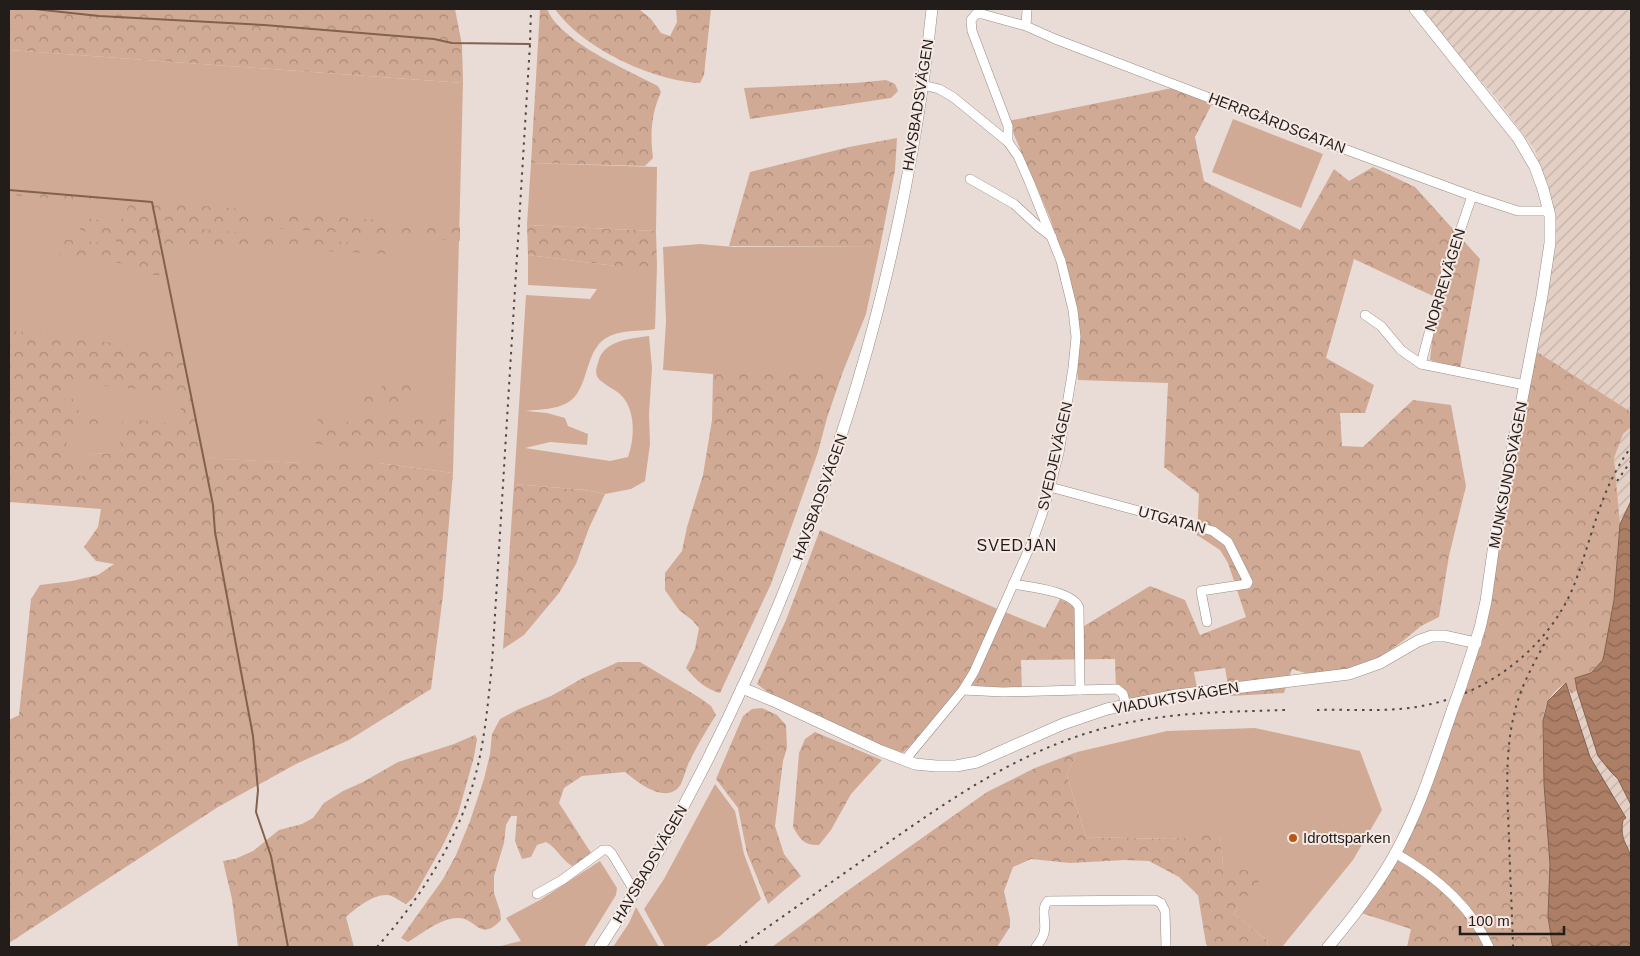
<svg xmlns="http://www.w3.org/2000/svg" width="1640" height="956" viewBox="0 0 1640 956" font-family="Arial,sans-serif">
  <style>
    .industrial { fill: url(#industrial-furrows) }
    .green { fill: #d1aa95 }
    .forest { fill: url(#forest-crowns); fill-rule: evenodd }
    .water { fill: url(#water-waves); stroke: #83614f }
    .lines { fill: none; stroke-linecap: round; stroke-linejoin: round }
    .stream { stroke: #83614f; stroke-width: 2 }
    .street-casing { stroke: #988c86; stroke-width: 10 }
    .secondary-casing { stroke: #988c86; stroke-width: 12 }
    .street { stroke: #fff; stroke-width: 9 }
    .secondary { stroke: #fff; stroke-width: 11 }
    .rail { stroke: #504946; stroke-width: 2; stroke-dasharray: 2.5 5; stroke-linecap: butt }
    .secondary-bridge-casing { stroke: #988c86; stroke-width: 12; stroke-linecap: butt }
    .secondary-bridge { stroke: #fff; stroke-width: 11 }
    .poi-dot { fill: #b85813; stroke: #f6e9e3; stroke-width: 2 }
    .labels { text-anchor: middle; stroke-width: 4; stroke-linejoin: round; paint-order: stroke }
    .street-label { font-size: 15px; fill: #221d1b; stroke: #f6e9e3 }
    .poi-label { font-size: 15px; fill: #221d1b; stroke: #f6e9e3; text-anchor: start }
    .neighbourhood-label { font-size: 16px; letter-spacing: 1px; fill: #221d1b; stroke: #f6e9e3 }
  </style>
  <defs>
    <pattern id="industrial-furrows" width="10" height="10" patternUnits="userSpaceOnUse" patternTransform="scale(1.25)"><rect width="10" height="10" fill="#e3cfc4"/><path d="M-1 1l2-2M0 10L10 0M9 11l2-2" fill="none" stroke="#c2b1a8"/></pattern>
    <pattern id="forest-crowns" width="20" height="18" patternUnits="userSpaceOnUse" patternTransform="scale(1.25)"><rect width="20" height="18" fill="#d1aa95"/><path d="M2 6a3 3 0 1 1 6 0M12 15a3 3 0 1 1 6 0" fill="none" stroke="#a98a79"/></pattern>
    <pattern id="water-waves" width="16" height="10" patternUnits="userSpaceOnUse" patternTransform="scale(1.25)"><rect width="16" height="10" fill="#ac7e65"/><path d="M0 5q4-4 8 0t8 0" fill="none" stroke="#8c6752"/></pattern>
  </defs>
  <rect width="100%" height="100%" fill="#e9dcd6"/>
  <g class="industrial">
    <path d="M1420,9H1631V412L1531,348L1556,234L1553,211L1535,150L1497,99L1453,49Z"/>
    <path d="M1631,427V501L1620,524L1614,458L1623,434Z"/>
    <path d="M1577,690L1598,756L1611,772L1618,779L1631,805V859L1623,842L1621,831L1623,820L1626,818L1590,757L1571,694Z"/>
  </g>
  <g class="green">
    <path d="M9,50L463,83L453,473L378,463H302L89,453L90,491L9,502Z"/>
    <path d="M1233,119L1323,154L1301,208L1212,172Z"/>
    <path d="M531,163L657,167L656,231L527,225Z"/>
    <path d="M700,244L734,247H880L866,314L842,374H713L663,370L666,321L663,247Z"/>
    <path d="M528,255L616,266H657L655,329C638,332 621,329 606,338C584,351 589,392 567,403C554,410 540,409 526,411L547,413L565,418L568,426L588,434L587,445L550,442L525,448L610,461L628,457C635,438 636,409 620,394C613,388 604,385 598,378C595,373 596,368 598,363C603,340 629,339 649,336L652,368L649,414L650,444L645,481L631,489L605,494L585,490L514,484L526,295L590,299L597,289L528,285Z"/>
    <path d="M1255,728L1360,751L1382,810L1353,860L1282,947H1267L1268,941L1234,914L1238,907L1223,866L1220,835L1169,839L1086,837L1067,775L1077,752L1167,731Z"/>
    <path d="M715,784L735,811L744,854L761,899L719,937L704,947H665L644,909L664,879Z"/>
    <path d="M600,861L617,888L616,895L584,947H496L521,941L506,918L540,900Z"/>
    <path d="M636,907L659,947H613L629,923Z"/>
  </g>
  <g class="forest">
    <path d="M9,9H455L462,45L463,83L9,50Z"/>
    <path d="M540,9H547C549,13 552,19 555,22C578,49 627,70 658,86L661,92C651,114 650,134 653,158L645,166L531,163Z"/>
    <path d="M555,9H639L651,19L661,33L670,36L677,22L676,9H711L704,75L700,83C653,81 582,48 555,9Z"/>
    <path d="M886,80L895,84L898,91L891,98L750,119L744,88L855,83Z"/>
    <path d="M1172,88L1213,102L1195,137L1204,181L1300,230L1334,169L1349,181L1373,167L1415,187L1480,259L1460,369L1430,360L1437,298L1354,259L1326,358L1374,385L1365,413H1340L1342,446L1363,447L1413,400L1451,405L1466,486L1449,556L1439,617L1421,626L1403,641L1373,662L1346,671L1315,676L1292,669L1284,693L1230,696L1225,668L1194,672L1199,699L1130,707L1116,691L1115,659L1021,660L1022,692L982,689L964,681L937,718L895,761L785,705L757,684L786,620L820,530L1002,611L1045,628L1060,599L1072,605L1084,617V626L1150,586L1185,600L1200,635L1246,617L1228,563L1220,550L1197,535L1199,494L1164,467L1168,383L1078,380L1066,267L1050,218L1008,121Z"/>
    <path d="M897,138L895,170L880,247L729,246L750,172L849,147Z"/>
    <path d="M9,190L460,227V241L156,220L157,225L389,246V254L161,244L166,275H140L130,264L60,257L59,239L116,244V239L80,230L83,218L120,223L129,205L9,195Z"/>
    <path d="M527,225L656,231L657,266H616L528,255Z"/>
    <path d="M9,331L37,333L182,352L204,458L302,463H378L453,473L443,595L431,689L349,740L296,764L218,807L9,943V720L19,715L31,599L40,585L72,581L98,575L114,564L96,561L84,547L98,527L101,509L9,502ZM68,383L175,392L187,426L123,418L119,454L89,453V468L81,478L79,474L84,462L66,453L67,437L73,431L109,425V419L81,414L77,409L81,401L73,397L67,406L62,405L67,395Z"/>
    <path d="M1531,348L1631,412V427L1623,434L1614,458L1620,524L1614,600L1603,660L1591,673L1575,678L1577,690L1571,694L1566,683C1557,688 1547,699 1545,709C1542,723 1543,738 1543,751C1544,789 1550,826 1550,863C1550,891 1545,919 1553,947H1407L1411,929L1358,912L1400,853L1475,645Z"/>
    <path d="M713,374H842L827,418L818,452L771,584L720,693C705,689 696,680 686,668L695,649L699,628L692,620L679,610L665,590V573L682,551L687,527L703,475L712,420Z"/>
    <path d="M385,381L424,382V389L403,407L357,403L364,390L379,391Z"/>
    <path d="M318,416L337,417L331,430L337,431L353,417L409,420L446,419L447,445L436,452L363,449L316,444L310,436L317,434Z"/>
    <path d="M514,484L584,490L605,494L589,528L576,564L559,593L524,635L503,649Z"/>
    <path d="M618,662H640L700,698L711,706L716,715C706,731 697,746 689,762C686,769 684,777 681,784C668,806 638,783 625,772L582,776L564,788L559,803L591,853L583,860L572,866C561,859 557,848 546,842L537,845L531,857L522,859L515,841L517,816H511L506,825L504,843L494,876V893L500,911L501,920C479,943 477,917 457,918C439,919 423,933 408,942L401,938L443,879L456,855L470,821L484,779L490,754L492,734L500,719L519,709L551,696L583,678Z"/>
    <path d="M762,708L777,715L786,725L787,748L783,761L775,826L784,854L801,876L768,904L747,853L738,808L716,779L743,716L752,709Z"/>
    <path d="M815,732L882,760L851,794L831,830L819,845C804,846 800,839 793,827L799,753L805,739Z"/>
    <path d="M475,735L477,739L474,757L458,814L444,843L413,898L406,904C401,902 394,896 388,895C373,894 356,908 346,917L354,947H238L232,899L223,861L235,859L253,851L279,830L302,824L313,818L324,803L343,791L363,782L398,762L454,744Z"/>
    <path d="M1077,752L1067,775L1086,837L1169,839L1220,834L1223,866L1265,874L1238,907L1234,914L1268,941L1267,947H1208L1206,944L1198,895L1179,877L1149,861L1125,860L1070,863L1031,859L1013,867L1004,891L1010,919V927L997,947H772L840,896L987,792L1035,768Z"/>
  </g>
  <g class="water">
    <path d="M1631,501V805L1618,779L1611,772L1598,756L1577,690L1575,678L1591,673L1603,660L1614,600L1620,524Z"/>
    <path d="M1566,683L1590,757L1626,818L1623,820C1619,843 1630,844 1631,861C1634,889 1631,919 1631,947H1553L1552,944L1548,916L1550,864L1544,784L1543,721L1548,701Z"/>
  </g>
  <g class="lines">
    <g class="stream">
      <path d="M34,9L99,16L264,25L434,39L452,43L530,44"/>
      <path d="M9,190L152,202L213,505L215,532L253,736L258,790L256,812L271,856L288,947"/>
    </g>
    <g class="street-casing">
      <g id="street">
        <path d="M1027,9L1026,26L1055,39L1317,139L1472,196L1518,211H1548"/>
        <path d="M1008,142V126L972,31L971,20L976,14H982L1026,26"/>
        <path d="M970,179L1014,204L1039,227L1052,237"/>
        <path d="M1365,315L1381,326L1401,350L1421,364L1525,385"/>
        <path d="M1421,364L1441,287L1472,196"/>
        <path d="M1050,487L1213,531L1228,542L1248,582L1247,584L1201,591L1207,622"/>
        <path d="M1013,584C1029,587 1074,591 1079,608L1080,690"/>
        <path d="M963,690L1003,692L1117,689L1123,694L1126,705"/>
        <path d="M905,760L963,690L974,672L1033,540L1044,509L1059,453L1073,368L1076,337L1073,310L1061,261L1029,181L1018,156L1008,142L953,97L939,89L923,85"/>
        <path d="M1395,853C1434,875 1471,906 1489,947"/>
        <path d="M537,894L562,880L603,850H608L612,854L635,892"/>
        <path d="M1036,947C1039,943 1043,938 1044,933C1047,922 1040,909 1048,901L1155,900L1161,903L1165,911L1166,947"/>
      </g>
    </g>
    <g class="secondary-casing">
      <g id="secondary">
        <path d="M1415,9L1518,138L1535,167L1543,189L1550,216V243L1542,296L1494,544L1486,601L1480,628L1461,686"/>
        <path d="M742,688L776,702L881,751L915,764L936,766H956L977,762L1063,724L1107,709L1177,695L1349,674L1380,663L1418,641L1432,636H1445L1476,643"/>
        <path d="M600,947C657,860 706,768 749,673C845,461 908,240 932,9"/>
        <path d="M1328,947C1351,920 1373,891 1391,861C1419,813 1435,760 1453,708"/>
      </g>
    </g>
    <use href="#street" class="street"/>
    <use href="#secondary" class="secondary"/>
    <g class="rail">
      <path d="M1617,481L1631,461"/>
      <path d="M1317,710C1354,709 1396,713 1431,704C1495,690 1554,641 1576,580C1594,531 1600,490 1631,447"/>
      <path d="M377,947C420,899 458,840 475,777C485,740 488,702 492,664L530,44L531,9"/>
      <path d="M739,947C787,914 834,880 882,847C952,798 1018,752 1101,729C1164,712 1221,712 1286,710"/>
      <path d="M1513,947C1512,910 1510,874 1509,837C1507,791 1504,744 1518,700C1525,678 1538,656 1549,635"/>
    </g>
    <g class="secondary-bridge-casing">
      <path id="secondary-bridge" d="M1453,708L1461,686"/>
    </g>
    <use href="#secondary-bridge" class="secondary-bridge"/>
  </g>
  <circle class="poi-dot" cx="1293" cy="838" r="5"/>
  <g class="labels">
    <g class="street-label">
      <text transform="translate(918 105) rotate(-81)" y="5">HAVSBADSVÄGEN</text>
      <text transform="translate(1277 123) rotate(21)" y="5">HERRGÅRDSGATAN</text>
      <text transform="translate(1445 280) rotate(-73)" y="5">NORREVÄGEN</text>
      <text transform="translate(1055 456) rotate(-77)" y="5">SVEDJEVÄGEN</text>
      <text transform="translate(1508 475) rotate(-79)" y="5">MUNKSUNDSVÄGEN</text>
      <text transform="translate(820 497) rotate(-70)" y="5">HAVSBADSVÄGEN</text>
      <text transform="translate(1172 520) rotate(15)" y="5">UTGATAN</text>
      <text transform="translate(1176 698) rotate(-10)" y="5">VIADUKTSVÄGEN</text>
      <text transform="translate(650 864) rotate(-60)" y="5">HAVSBADSVÄGEN</text>
    </g>
    <g class="poi-label">
      <text x="1303" y="843">Idrottsparken</text>
    </g>
    <g class="neighbourhood-label">
      <text x="1017" y="551">SVEDJAN</text>
    </g>
  </g>
  <rect width="1640" height="956" fill="none" stroke="#221d1b" stroke-width="20"/>
  <path d="M1460 926v8h104v-8" fill="none" stroke="#221d1b" stroke-width="2.5"/>
  <text x="1468" y="926" font-size="15" fill="#221d1b" stroke="#f6e9e3" stroke-width="4" paint-order="stroke">100 m</text>
</svg>
